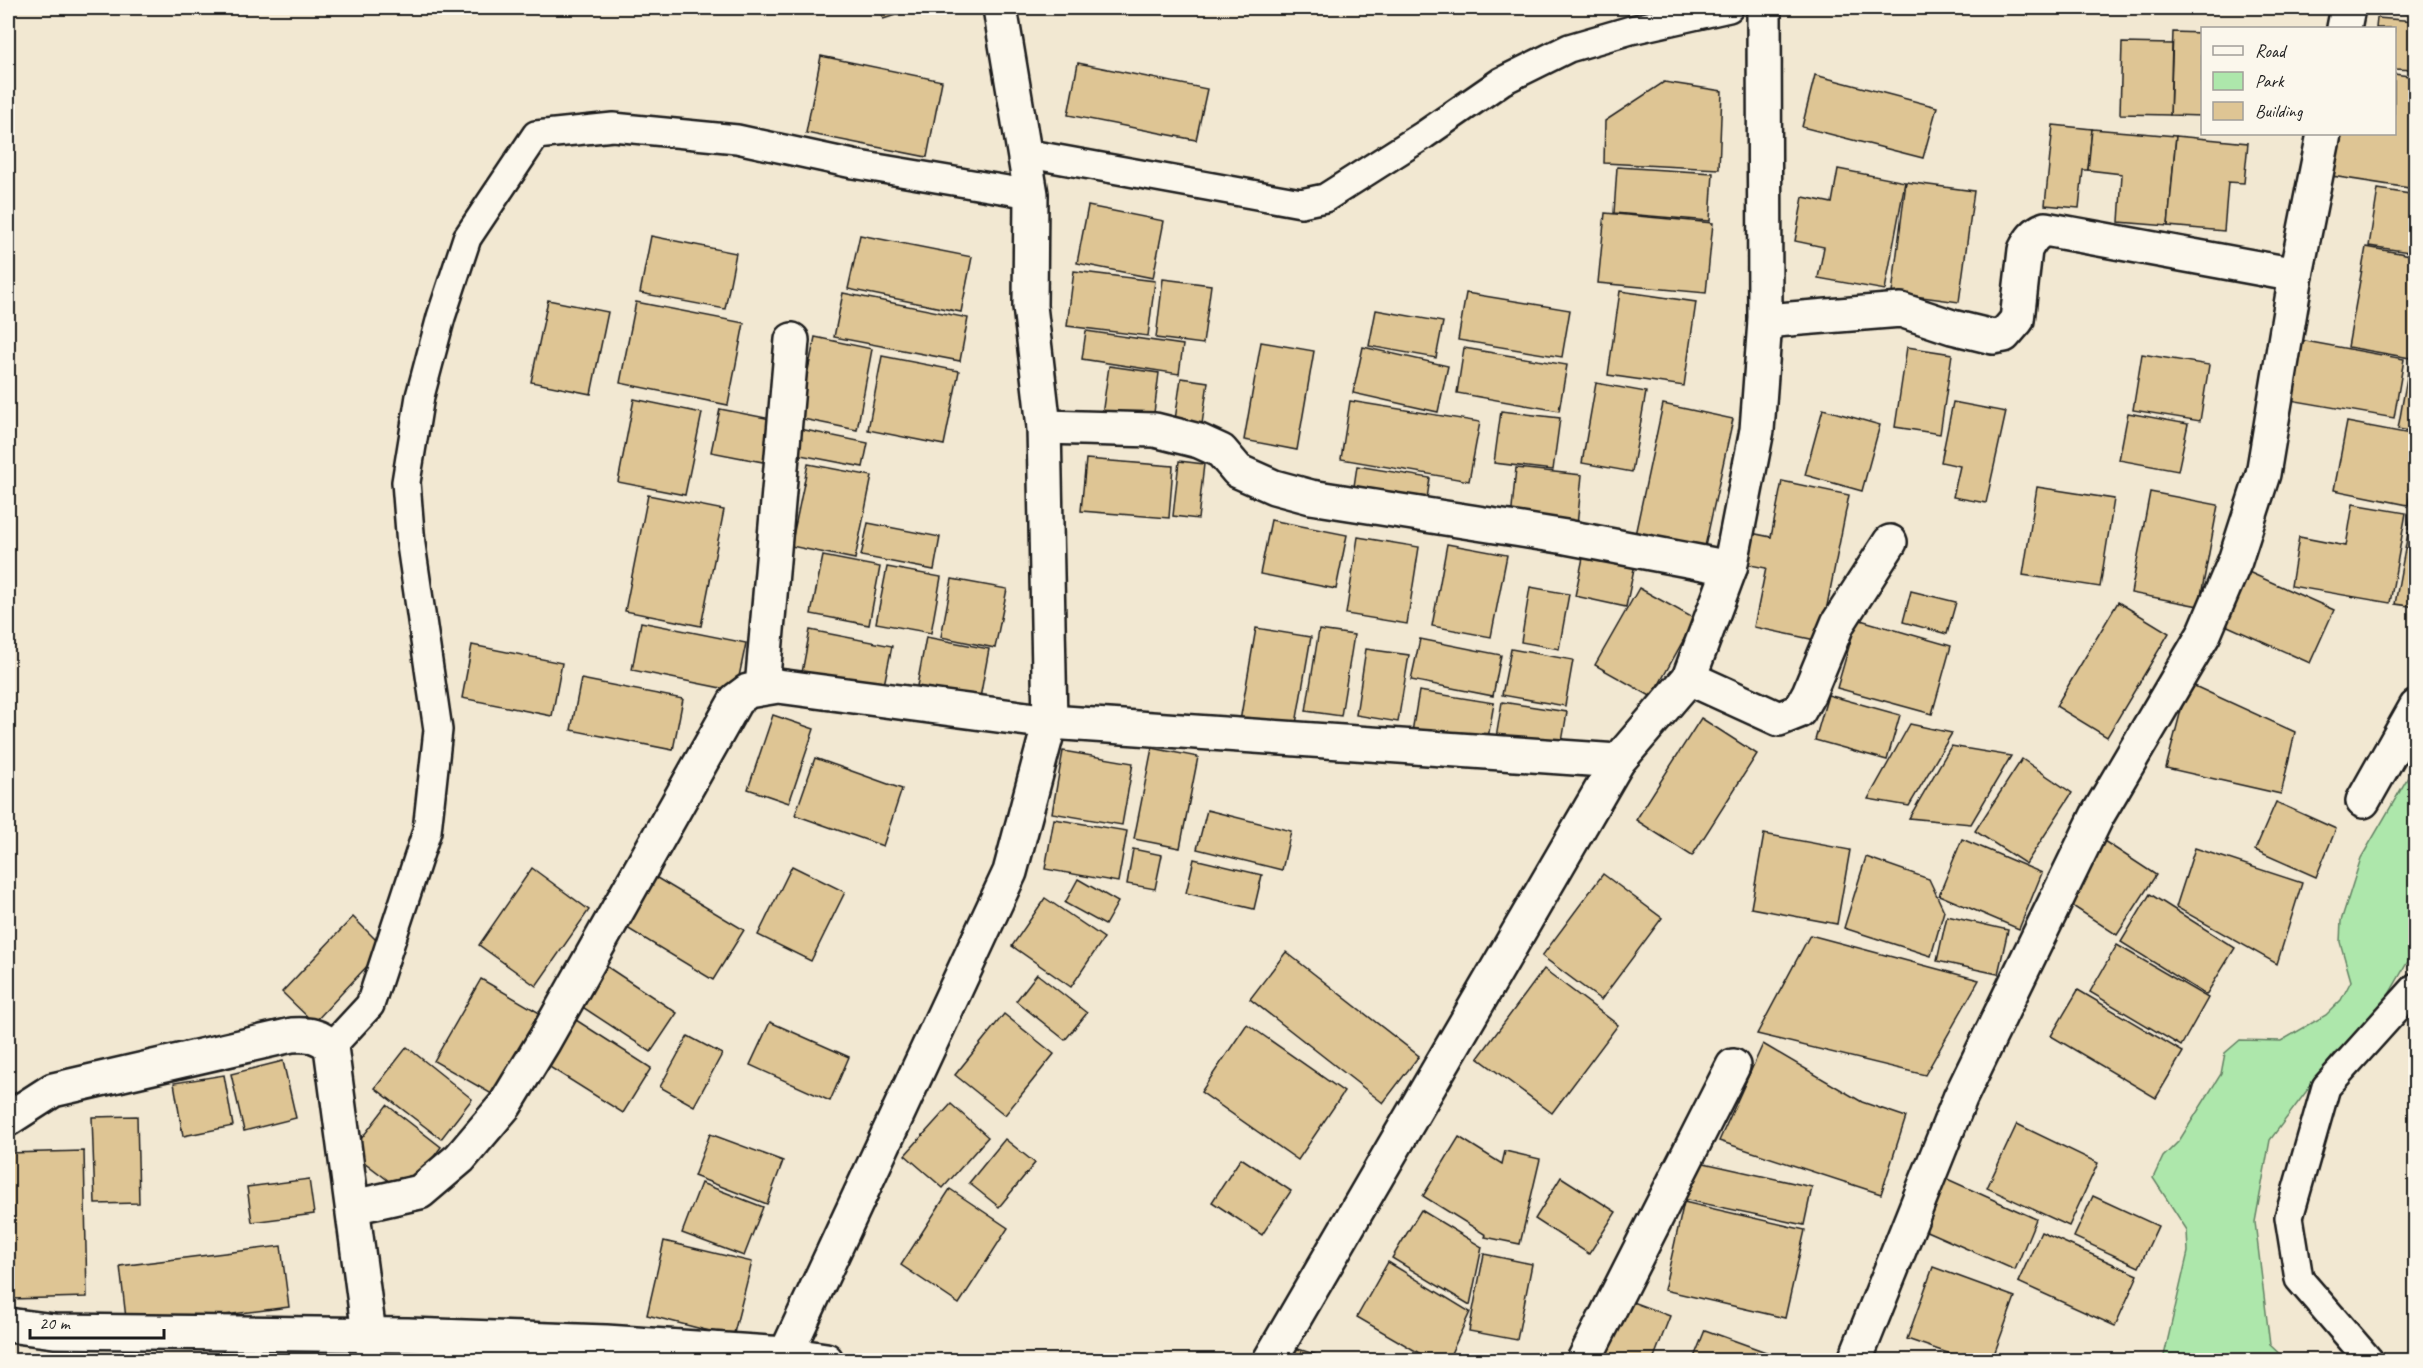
<svg xmlns="http://www.w3.org/2000/svg" width="2423" height="1368" viewBox="0 0 2423 1368" font-family="Caveat,sans-serif">
  <style>
    .green { fill: #ade7ab; stroke: #648264; stroke-width: 1.5 }
    .building { fill: #dec594; stroke: #1c1c1c; stroke-width: 1.5 }
    .lines { fill: none; stroke-linecap: round; stroke-linejoin: round }
    .lane-casing { stroke: #1c1c1c; stroke-width: 32 }
    .street-casing { stroke: #1c1c1c; stroke-width: 38 }
    .lane { stroke: #fbf7ec; stroke-width: 27 }
    .street { stroke: #fbf7ec; stroke-width: 33 }
  </style>
  <rect width="100%" height="100%" fill="#f2e8d2"/>
  <filter id="ink" filterUnits="userSpaceOnUse"><feTurbulence type="fractalNoise" baseFrequency=".0167" numOctaves="2"/><feDisplacementMap in="SourceGraphic" scale="12" xChannelSelector="R" yChannelSelector="G"/><feConvolveMatrix kernelMatrix="1 2 1 2 8 2 1 2 1" color-interpolation-filters="sRGB"/></filter>
  <g filter="url(#ink)">
    <path class="green" d="M2415,765V949L2370,1027L2353,1037L2335,1053L2270,1140L2255,1222L2270,1345L2286,1360H2163L2188,1252L2187,1230L2153,1178L2163,1157L2179,1141L2221,1074L2225,1053L2240,1040L2281,1041L2326,1015L2341,1000L2351,981L2340,942L2341,921L2361,858Z"/>
    <g class="building">
      <path d="M879,8H918L883,19Z"/>
      <path d="M2374,8H2416V14L2374,10Z"/>
      <path d="M2377,18L2416,21V70L2394,69V28H2376Z"/>
      <path d="M2173,32L2202,33V116L2170,115Z"/>
      <path d="M2122,43L2172,44L2170,115L2120,114Z"/>
      <path d="M821,56L942,81L927,157L806,133Z"/>
      <path d="M1078,63L1207,89L1196,140L1068,115Z"/>
      <path d="M2394,74L2416,77V189L2332,176L2338,134H2394Z"/>
      <path d="M1815,75L1937,107L1923,158L1802,127Z"/>
      <path d="M1664,82L1722,91L1719,169L1604,163L1605,121Z"/>
      <path d="M2053,125L2092,129L2088,170H2083L2079,208L2045,205Z"/>
      <path d="M2092,129L2176,136L2168,226L2119,222L2122,174L2088,170Z"/>
      <path d="M2176,136L2248,143L2244,183L2228,182L2224,231L2168,226Z"/>
      <path d="M1617,167L1713,173L1710,221L1614,213Z"/>
      <path d="M1838,169L1905,182L1885,290L1818,278L1824,247L1795,241L1803,197L1832,203Z"/>
      <path d="M1906,182L1974,191L1959,302L1892,293Z"/>
      <path d="M2378,189L2416,195V253L2369,246Z"/>
      <path d="M1088,206L1164,221L1153,278L1077,263Z"/>
      <path d="M1605,213L1713,223L1706,293L1598,283Z"/>
      <path d="M860,235L972,257L961,312L848,289Z"/>
      <path d="M651,236L736,253L725,309L640,293Z"/>
      <path d="M2366,247L2416,256V359L2348,347Z"/>
      <path d="M1074,271L1155,281L1148,336L1067,326Z"/>
      <path d="M1163,279L1211,285L1203,344L1156,338Z"/>
      <path d="M1620,291L1696,302L1684,386L1608,375Z"/>
      <path d="M843,293L968,318L960,361L834,337Z"/>
      <path d="M1466,293L1570,310L1562,357L1458,340Z"/>
      <path d="M548,300L608,312L591,394L531,382Z"/>
      <path d="M636,302L744,323L728,405L620,383Z"/>
      <path d="M1376,310L1443,322L1436,358L1369,346Z"/>
      <path d="M1086,331L1183,345L1179,374L1082,359Z"/>
      <path d="M815,337L872,349L857,430L798,418Z"/>
      <path d="M2300,340L2404,359L2394,418L2290,400Z"/>
      <path d="M1261,342L1314,351L1297,450L1244,440Z"/>
      <path d="M1363,347L1448,366L1438,412L1353,393Z"/>
      <path d="M1907,347L1952,354L1940,434L1895,427Z"/>
      <path d="M1464,348L1567,365L1559,411L1457,393Z"/>
      <path d="M2142,354L2209,365L2200,421L2133,410Z"/>
      <path d="M882,356L959,371L944,445L868,430Z"/>
      <path d="M1109,366L1159,373L1153,421L1102,415Z"/>
      <path d="M2409,366L2416,367V432L2398,429Z"/>
      <path d="M1181,378L1208,382L1202,424L1175,420Z"/>
      <path d="M1596,383L1646,392L1632,472L1582,463Z"/>
      <path d="M634,399L702,413L685,495L618,482Z"/>
      <path d="M1350,401L1480,422L1469,481L1341,459Z"/>
      <path d="M1953,402L2006,412L1986,503L1953,497L1960,466L1941,462Z"/>
      <path d="M1663,404L1733,419L1704,551L1635,535Z"/>
      <path d="M720,409L771,419L763,462L711,452Z"/>
      <path d="M1823,409L1880,425L1862,491L1805,475Z"/>
      <path d="M1501,411L1560,418L1553,470L1494,463Z"/>
      <path d="M2128,413L2188,424L2178,471L2119,460Z"/>
      <path d="M2347,422L2416,435V468L2408,505L2334,490Z"/>
      <path d="M800,429L868,443L863,467L795,454Z"/>
      <path d="M1086,459L1173,466L1169,518L1081,511Z"/>
      <path d="M1179,461L1204,464L1198,519L1173,516Z"/>
      <path d="M808,464L872,476L855,559L791,546Z"/>
      <path d="M1357,466L1430,478L1425,512L1352,500Z"/>
      <path d="M1516,468L1582,475L1577,526L1511,519Z"/>
      <path d="M1782,481L1849,495L1820,641L1754,627L1766,568L1745,564L1751,533L1771,537Z"/>
      <path d="M2037,487L2114,499L2100,587L2023,575Z"/>
      <path d="M2150,492L2218,505L2199,606L2131,593Z"/>
      <path d="M2416,492V530L2408,529Z"/>
      <path d="M648,495L724,510L701,626L625,611Z"/>
      <path d="M2353,504L2406,513L2390,603L2291,586L2299,537L2346,546Z"/>
      <path d="M1271,520L1347,535L1336,589L1260,574Z"/>
      <path d="M868,523L940,537L934,570L861,556Z"/>
      <path d="M2408,533L2416,534V607L2395,604Z"/>
      <path d="M1358,537L1419,547L1407,624L1346,614Z"/>
      <path d="M1447,544L1507,555L1491,637L1432,626Z"/>
      <path d="M1584,553L1635,564L1626,607L1575,596Z"/>
      <path d="M823,556L880,567L869,625L811,614Z"/>
      <path d="M887,567L941,577L931,633L876,623Z"/>
      <path d="M2244,570L2334,610L2310,663L2221,623Z"/>
      <path d="M952,579L1007,589L995,648L941,637Z"/>
      <path d="M1530,587L1569,594L1559,649L1521,642Z"/>
      <path d="M1639,588L1695,619L1652,697L1595,665Z"/>
      <path d="M1911,591L1956,602L1947,634L1903,622Z"/>
      <path d="M2118,602L2169,633L2107,737L2056,706Z"/>
      <path d="M1857,619L1951,646L1932,714L1837,688Z"/>
      <path d="M641,622L746,643L736,691L632,670Z"/>
      <path d="M1256,628L1311,637L1295,730L1240,721Z"/>
      <path d="M810,630L892,646L882,695L801,678Z"/>
      <path d="M1319,630L1354,635L1341,716L1306,711Z"/>
      <path d="M926,637L989,649L980,698L917,686Z"/>
      <path d="M1420,639L1501,655L1493,696L1411,680Z"/>
      <path d="M472,645L562,663L552,716L462,698Z"/>
      <path d="M1366,649L1409,655L1398,722L1356,715Z"/>
      <path d="M1511,649L1573,660L1565,706L1502,695Z"/>
      <path d="M581,679L683,699L673,750L571,730Z"/>
      <path d="M2188,683L2295,732L2281,794L2166,768Z"/>
      <path d="M1419,691L1494,703L1487,744L1412,732Z"/>
      <path d="M1828,695L1900,715L1887,760L1815,740Z"/>
      <path d="M1502,702L1567,712L1561,748L1496,738Z"/>
      <path d="M773,715L814,729L789,803L748,789Z"/>
      <path d="M1701,718L1757,754L1692,856L1636,820Z"/>
      <path d="M1910,724L1952,733L1909,806L1868,799Z"/>
      <path d="M1951,746L2011,756L1971,824L1909,818Z"/>
      <path d="M1152,748L1198,757L1180,848L1134,839Z"/>
      <path d="M1063,751L1133,763L1122,825L1052,813Z"/>
      <path d="M815,758L902,789L883,846L795,815Z"/>
      <path d="M2022,759L2072,793L2026,864L1975,831Z"/>
      <path d="M2276,802L2336,829L2316,877L2255,850Z"/>
      <path d="M1207,810L1291,831L1282,870L1197,849Z"/>
      <path d="M1054,819L1127,831L1118,882L1045,869Z"/>
      <path d="M1764,834L1850,850L1837,924L1751,908Z"/>
      <path d="M1962,839L2042,873L2019,929L1939,895Z"/>
      <path d="M2104,841L2156,875L2117,935L2065,901Z"/>
      <path d="M2195,848L2302,883L2277,964L2176,907Z"/>
      <path d="M1133,849L1162,855L1155,889L1127,884Z"/>
      <path d="M1866,857L1929,879L1944,911L1931,956L1844,928Z"/>
      <path d="M1194,859L1262,875L1254,909L1186,893Z"/>
      <path d="M792,866L845,892L811,961L758,935Z"/>
      <path d="M532,868L589,910L536,986L479,945Z"/>
      <path d="M1603,874L1662,918L1601,1000L1542,956Z"/>
      <path d="M652,875L744,930L713,980L622,925Z"/>
      <path d="M1078,879L1118,902L1105,925L1065,903Z"/>
      <path d="M2150,894L2235,948L2206,995L2121,942Z"/>
      <path d="M1045,898L1104,938L1071,987L1012,946Z"/>
      <path d="M1947,916L2008,930L1998,974L1937,961Z"/>
      <path d="M353,917L384,948L314,1023L282,992Z"/>
      <path d="M1810,935L1979,980L1925,1075L1757,1034Z"/>
      <path d="M2117,945L2208,998L2181,1046L2090,992Z"/>
      <path d="M1286,952L1419,1056L1383,1103L1250,999Z"/>
      <path d="M606,966L677,1013L651,1052L581,1006Z"/>
      <path d="M1544,969L1618,1025L1552,1113L1478,1058Z"/>
      <path d="M1037,974L1087,1013L1065,1040L1016,1001Z"/>
      <path d="M481,979L543,1015L497,1097L434,1061Z"/>
      <path d="M2078,990L2183,1052L2156,1098L2051,1036Z"/>
      <path d="M1004,1014L1054,1054L1005,1115L955,1075Z"/>
      <path d="M576,1020L651,1068L623,1113L548,1066Z"/>
      <path d="M770,1022L849,1057L830,1101L750,1065Z"/>
      <path d="M1247,1024L1344,1092L1298,1160L1201,1092Z"/>
      <path d="M688,1036L722,1054L694,1106L660,1087Z"/>
      <path d="M1763,1044L1862,1102L1906,1117L1881,1194L1719,1141Z"/>
      <path d="M407,1047L472,1099L441,1139L375,1088Z"/>
      <path d="M283,1061L296,1118L244,1131L231,1074Z"/>
      <path d="M224,1075L233,1126L183,1136L174,1083Z"/>
      <path d="M951,1104L988,1137L943,1188L905,1155Z"/>
      <path d="M387,1105L441,1147L406,1194L351,1152Z"/>
      <path d="M137,1116L139,1203L95,1204L92,1117Z"/>
      <path d="M2017,1124L2098,1163L2069,1226L1987,1188Z"/>
      <path d="M710,1134L783,1161L767,1204L694,1176Z"/>
      <path d="M1459,1137L1502,1164L1505,1151L1540,1159L1520,1244L1485,1237L1486,1235L1423,1196Z"/>
      <path d="M1005,1139L1035,1163L999,1207L969,1183Z"/>
      <path d="M84,1151L87,1297L11,1299L8,1153Z"/>
      <path d="M1241,1158L1291,1191L1262,1235L1212,1202Z"/>
      <path d="M1686,1159L1812,1187L1804,1225L1678,1198Z"/>
      <path d="M1561,1177L1616,1212L1589,1254L1535,1219Z"/>
      <path d="M1945,1178L2036,1219L2015,1270L1922,1229Z"/>
      <path d="M309,1179L314,1214L252,1222L247,1187Z"/>
      <path d="M701,1183L763,1207L744,1256L682,1233Z"/>
      <path d="M950,1189L1008,1228L959,1304L901,1265Z"/>
      <path d="M2093,1196L2158,1226L2139,1267L2074,1237Z"/>
      <path d="M1684,1202L1805,1230L1785,1318L1664,1290Z"/>
      <path d="M1421,1210L1482,1247L1470,1305L1392,1258Z"/>
      <path d="M2041,1232L2138,1275L2115,1326L2018,1282Z"/>
      <path d="M664,1241L752,1262L733,1337L647,1315Z"/>
      <path d="M281,1246L289,1307L127,1327L120,1266Z"/>
      <path d="M1484,1254L1532,1264L1517,1340L1469,1331Z"/>
      <path d="M1388,1262L1470,1312L1448,1360H1431L1357,1317Z"/>
      <path d="M1933,1267L2015,1297L1992,1360H1968L1907,1339Z"/>
      <path d="M1616,1296L1670,1316L1653,1360H1592Z"/>
      <path d="M1705,1330L1788,1360H1693Z"/>
      <path d="M1295,1348L1333,1360H1291Z"/>
    </g>
    <g class="lines">
      <g class="lane-casing">
        <g id="lane">
          <path d="M1024,153L1301,203L1325,198L1424,135L1502,81L1569,48L1631,30L1729,8"/>
          <path d="M331,1047L370,1005L427,831L438,730L411,545L406,482L420,396L441,317L467,238L536,135L613,127L737,139L853,164L1031,194"/>
          <path d="M369,1334L371,1360"/>
          <path d="M2369,1360L2299,1279L2289,1217L2326,1087L2416,987"/>
        </g>
      </g>
      <g class="street-casing">
        <g id="street">
          <path d="M2344,28L2348,8"/>
          <path d="M1765,321L1901,310L1952,327L1993,337L2004,335L2017,320L2025,250C2030,240 2035,233 2045,229L2296,275"/>
          <path d="M1044,427L1155,430L1199,441L1221,451L1238,471L1274,487L1311,497L1566,537L1730,568"/>
          <path d="M1689,678L1779,719L1799,711L1809,693L1838,623L1890,542"/>
          <path d="M762,688L792,340"/>
          <path d="M2363,801L2416,707"/>
          <path d="M8,1119L53,1090L292,1035C308,1034 320,1035 331,1047L369,1334"/>
          <path d="M353,1207L420,1192L460,1158L505,1105L544,1041L736,700L748,691L778,686L1050,722L1618,761"/>
          <path d="M8,1325L54,1331L408,1335L606,1342L786,1354"/>
          <path d="M826,1360L786,1354L1010,872L1050,722L1044,427L1030,306L1031,194L1000,8"/>
          <path d="M1270,1360L1618,761L1689,678L1730,568L1757,430L1765,321L1764,8"/>
          <path d="M1584,1360L1733,1066"/>
          <path d="M1855,1360L1960,1098L2097,816L2204,634L2235,561L2263,474L2296,275L2324,134"/>
        </g>
      </g>
      <use href="#lane" class="lane"/>
      <use href="#street" class="street"/>
    </g>
  </g>
  <rect width="2423" height="1368" fill="none" stroke="#fbf7ec" stroke-width="30"/>
  <rect x="15" y="15" width="2393" height="1338" fill="none" stroke="#1c1c1c" stroke-width="2" filter="url(#ink)"/>
  <rect x="2201" y="27" width="195" height="108" fill="#fbf7ec" stroke="#a29f99" stroke-width="1.5"/>
  <rect x="2213" y="46" width="30" height="9" fill="#fbf7ec" stroke="#a29f99" stroke-width="1.5"/>
  <text x="2255" y="57" font-size="18" fill="#1c1c1c">Road</text>
  <rect x="2213" y="72" width="30" height="18" fill="#ade7ab" stroke="#a29f99" stroke-width="1.5"/>
  <text x="2255" y="87" font-size="18" fill="#1c1c1c">Park</text>
  <rect x="2213" y="102" width="30" height="18" fill="#dec594" stroke="#a29f99" stroke-width="1.5"/>
  <text x="2255" y="117" font-size="18" fill="#1c1c1c">Building</text>
  <path d="M30 1329v9h134v-9" fill="none" stroke="#1c1c1c" stroke-width="3"/>
  <text x="39" y="1329" font-size="18" fill="#1c1c1c" stroke="#fbf7ec" stroke-width="4.5" paint-order="stroke">20 m</text>
</svg>
